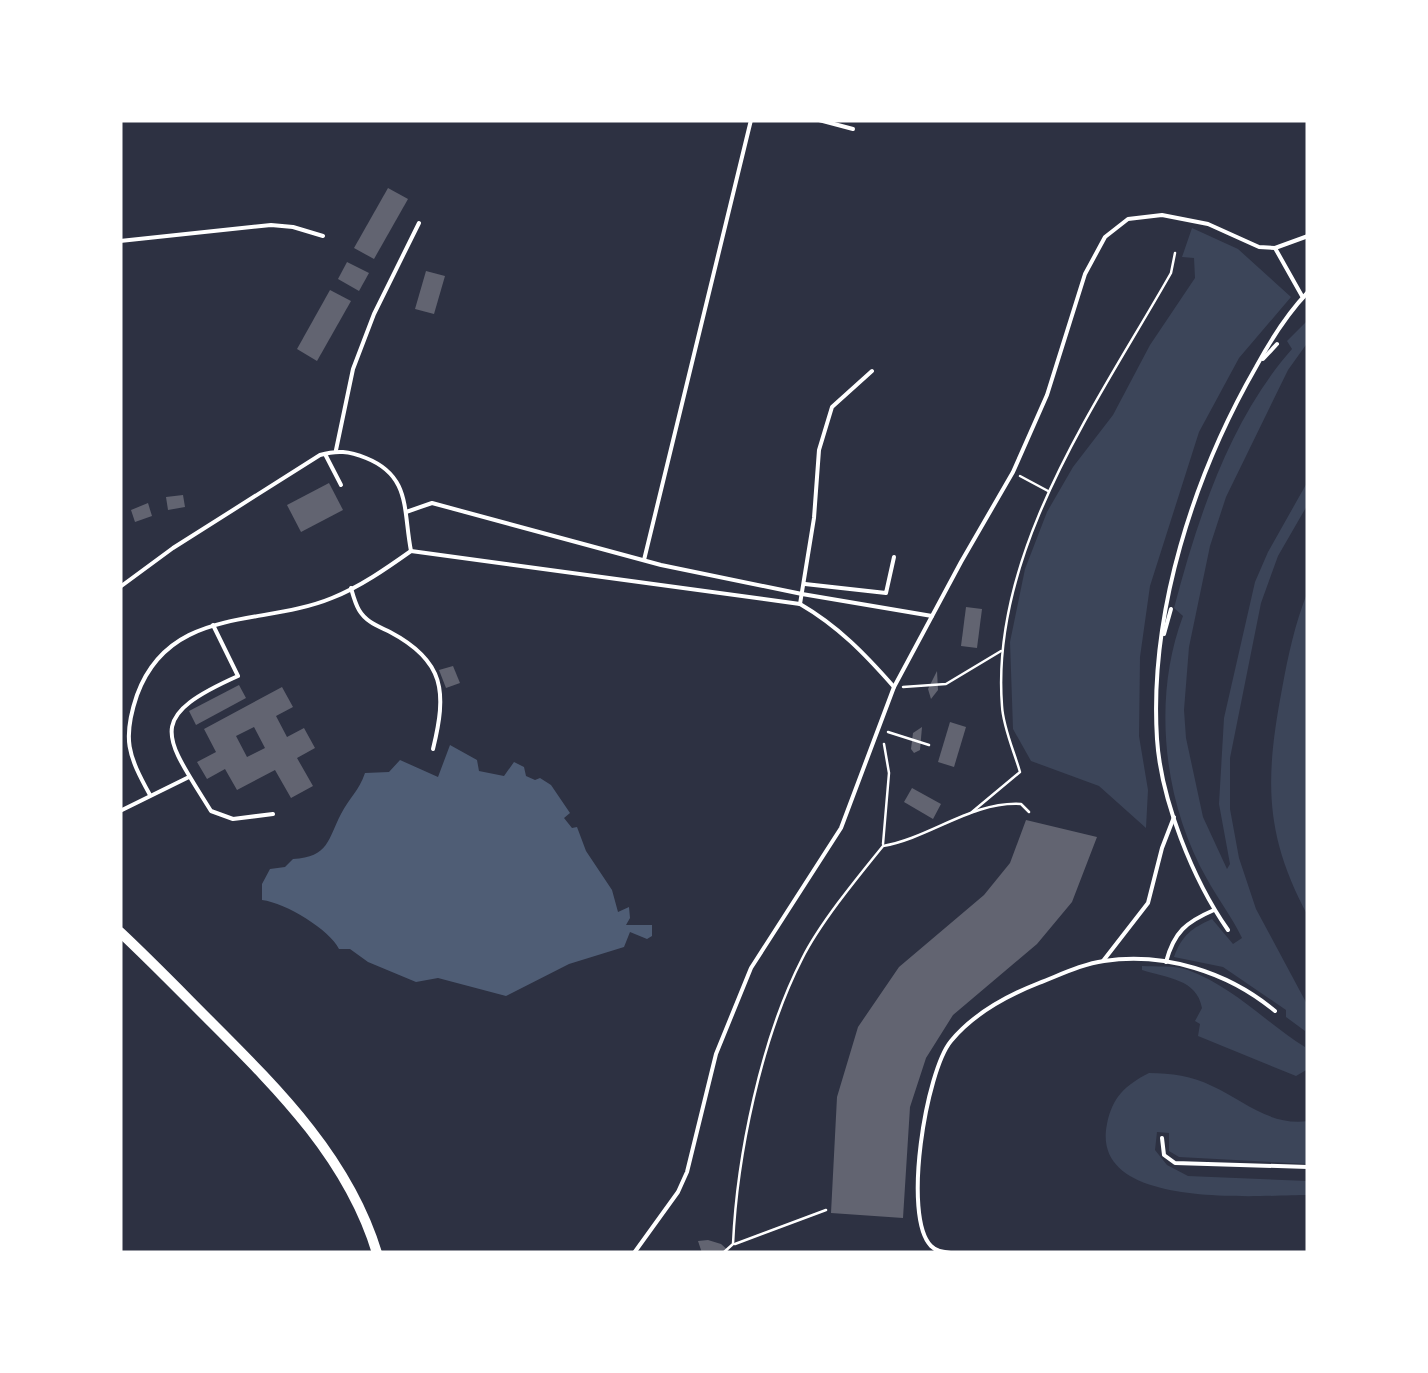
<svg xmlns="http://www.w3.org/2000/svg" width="1428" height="1373" viewBox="0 0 1428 1373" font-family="Poppins,sans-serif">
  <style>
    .green { fill: #3c4559 }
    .water { fill: #4f5d75 }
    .building { fill: #626471; fill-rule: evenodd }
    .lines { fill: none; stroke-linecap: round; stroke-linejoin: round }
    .path { stroke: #fff; stroke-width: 2.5 }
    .service { stroke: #fff; stroke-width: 4 }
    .tertiary { stroke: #fff; stroke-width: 10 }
  </style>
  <rect width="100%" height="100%" fill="#2d3142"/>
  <g class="green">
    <path d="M1192,228L1238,249L1291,297L1239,358L1199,432L1150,586L1140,657L1139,736L1148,790L1146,828L1099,786L1031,761L1013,729L1010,642L1025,569L1047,512L1073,467L1113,415L1150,345L1195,278L1194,258L1182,257Z"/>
    <path d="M1308,320V342L1288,370L1226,497L1210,546L1189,647L1184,710L1186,738L1203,817L1227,869L1230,864L1219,804L1224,718L1255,582L1268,552L1308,481V504L1278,556L1261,603L1230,758V809L1239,858L1256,909L1308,1006V1069L1296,1076L1198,1036L1200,1024L1195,1021L1202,1008C1197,979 1167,978 1142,970V966C1156,967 1175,965 1188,970C1234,987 1266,1023 1305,1047V1031L1286,1017V1010L1223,967L1174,957C1182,935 1192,928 1212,919L1233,944L1242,938C1232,917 1218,899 1207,879C1163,802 1152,698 1183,616L1174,608C1198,517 1230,419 1292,349L1287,341Z"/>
    <path d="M1308,591V916C1264,834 1265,779 1282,689C1288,656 1295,623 1308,591Z"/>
    <path d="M1149,1073C1171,1073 1192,1076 1212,1086C1245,1101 1269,1126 1308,1121V1164L1179,1157L1169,1151V1133L1157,1132L1155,1150L1167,1165L1188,1176L1308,1181V1195C1259,1195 1089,1211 1107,1124C1112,1098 1125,1085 1149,1073Z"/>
  </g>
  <path class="water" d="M450,745L477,760L479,771L504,776L514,762L524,767L526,776L535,780L540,778L551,785L570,813L564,818L572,828L577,827L586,851L612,890L618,912L629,907L630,918L626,925H652V936L647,939L630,932L624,947L569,964L506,996L438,978L416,982L368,962L350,949H339C330,930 286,903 262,900V884L270,869L285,867L293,859C329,857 328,839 341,814C349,798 359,791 365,773L389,772L400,760L438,777Z"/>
  <g class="building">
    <path d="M388,188L408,199L374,259L354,248Z"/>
    <path d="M347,262L369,273L359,291L338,279Z"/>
    <path d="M426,271L445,276L434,314L415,309Z"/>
    <path d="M330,290L351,301L317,361L297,349Z"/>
    <path d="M329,483L343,510L301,532L287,505Z"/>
    <path d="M183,495L185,507L168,510L166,497Z"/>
    <path d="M148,503L152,516L135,522L131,510Z"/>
    <path d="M966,607L982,609L977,648L961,646Z"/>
    <path d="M453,666L460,683L446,688L439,670Z"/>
    <path d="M937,671L938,690L931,699L928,689Z"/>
    <path d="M239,685L246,698L196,725L189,711Z"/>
    <path d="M282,687L293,707L276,716L287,737L304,728L315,748L297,758L313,786L291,798L275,770L237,790L225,769L207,779L197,762L216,752L204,729ZM254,727L265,748L247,757L236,736Z"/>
    <path d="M950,722L966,727L954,767L938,762Z"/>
    <path d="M922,727L920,750L914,753L911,749L913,733Z"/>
    <path d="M912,788L941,804L933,819L904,802Z"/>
    <path d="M1026,820L1097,837L1072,902L1037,944L953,1015L926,1058L910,1107L903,1218L831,1213L837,1097L858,1027L899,967L984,895L1010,863Z"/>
    <path d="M708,1240L721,1244L731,1253H702L698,1241Z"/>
  </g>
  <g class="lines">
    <g class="path">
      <path d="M1020,476L1048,491"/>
      <path d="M903,687L946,684L1001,651"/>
      <path d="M888,732L929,745"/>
      <path d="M972,812L1020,772C1014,751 1003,727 1002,706C990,551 1098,402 1171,273L1175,253"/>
      <path d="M883,844L889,773L884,744"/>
      <path d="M735,1244L826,1210"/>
      <path d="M723,1253L733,1244C737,1156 761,1039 802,959C820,923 857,878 883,846C930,838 972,801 1021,804L1029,812"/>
    </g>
    <g class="service">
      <path d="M819,120L853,129"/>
      <path d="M120,241L271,225L293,227L323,236"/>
      <path d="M1275,248L1302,296"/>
      <path d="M1263,359L1277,344"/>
      <path d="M336,450L353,369L374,314L419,223"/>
      <path d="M325,454L341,485"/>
      <path d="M406,512L432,503L661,565L802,594L932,616"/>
      <path d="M644,560L751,120"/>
      <path d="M805,584L886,593L894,557"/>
      <path d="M120,587L173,548L320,455C337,450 349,451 366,458C411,476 403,510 411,551L800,604C838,626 865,654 894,687"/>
      <path d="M351,588C353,595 355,603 359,610C366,622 378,626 390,632C445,661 447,692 433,749"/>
      <path d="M800,604L814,518L819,450L832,407L872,371"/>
      <path d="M213,625L238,676C144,718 164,735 211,811L233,819L273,814"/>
      <path d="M1164,634L1171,609"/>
      <path d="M150,795C128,755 122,739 137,695C170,605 262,627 332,598C360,587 387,568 411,551"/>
      <path d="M120,811L189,777"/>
      <path d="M1228,930C1193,880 1161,800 1157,739C1149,613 1194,475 1256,367C1270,341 1287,314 1308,292"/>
      <path d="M1103,961L1148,903L1162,848L1174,817"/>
      <path d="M1166,962C1174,932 1186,922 1214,910"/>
      <path d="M1162,1138L1164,1155L1175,1163L1308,1167"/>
      <path d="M634,1253L678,1192L687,1172L716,1054L751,968L841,828L894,687L961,562L1013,472L1047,395L1085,274L1105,237L1128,219L1162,215L1208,224L1259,247L1275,248L1308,236"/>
      <path d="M952,1253C944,1252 937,1252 931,1246C902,1217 926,1071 951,1041C974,1013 1006,996 1039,983C1060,975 1082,964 1104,961C1165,952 1228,972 1275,1011"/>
    </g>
    <path class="tertiary" d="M120,932C152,962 182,993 213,1024C280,1091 349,1160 377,1253"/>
  </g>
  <rect width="1428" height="1373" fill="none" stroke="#ffffff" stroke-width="245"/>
</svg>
